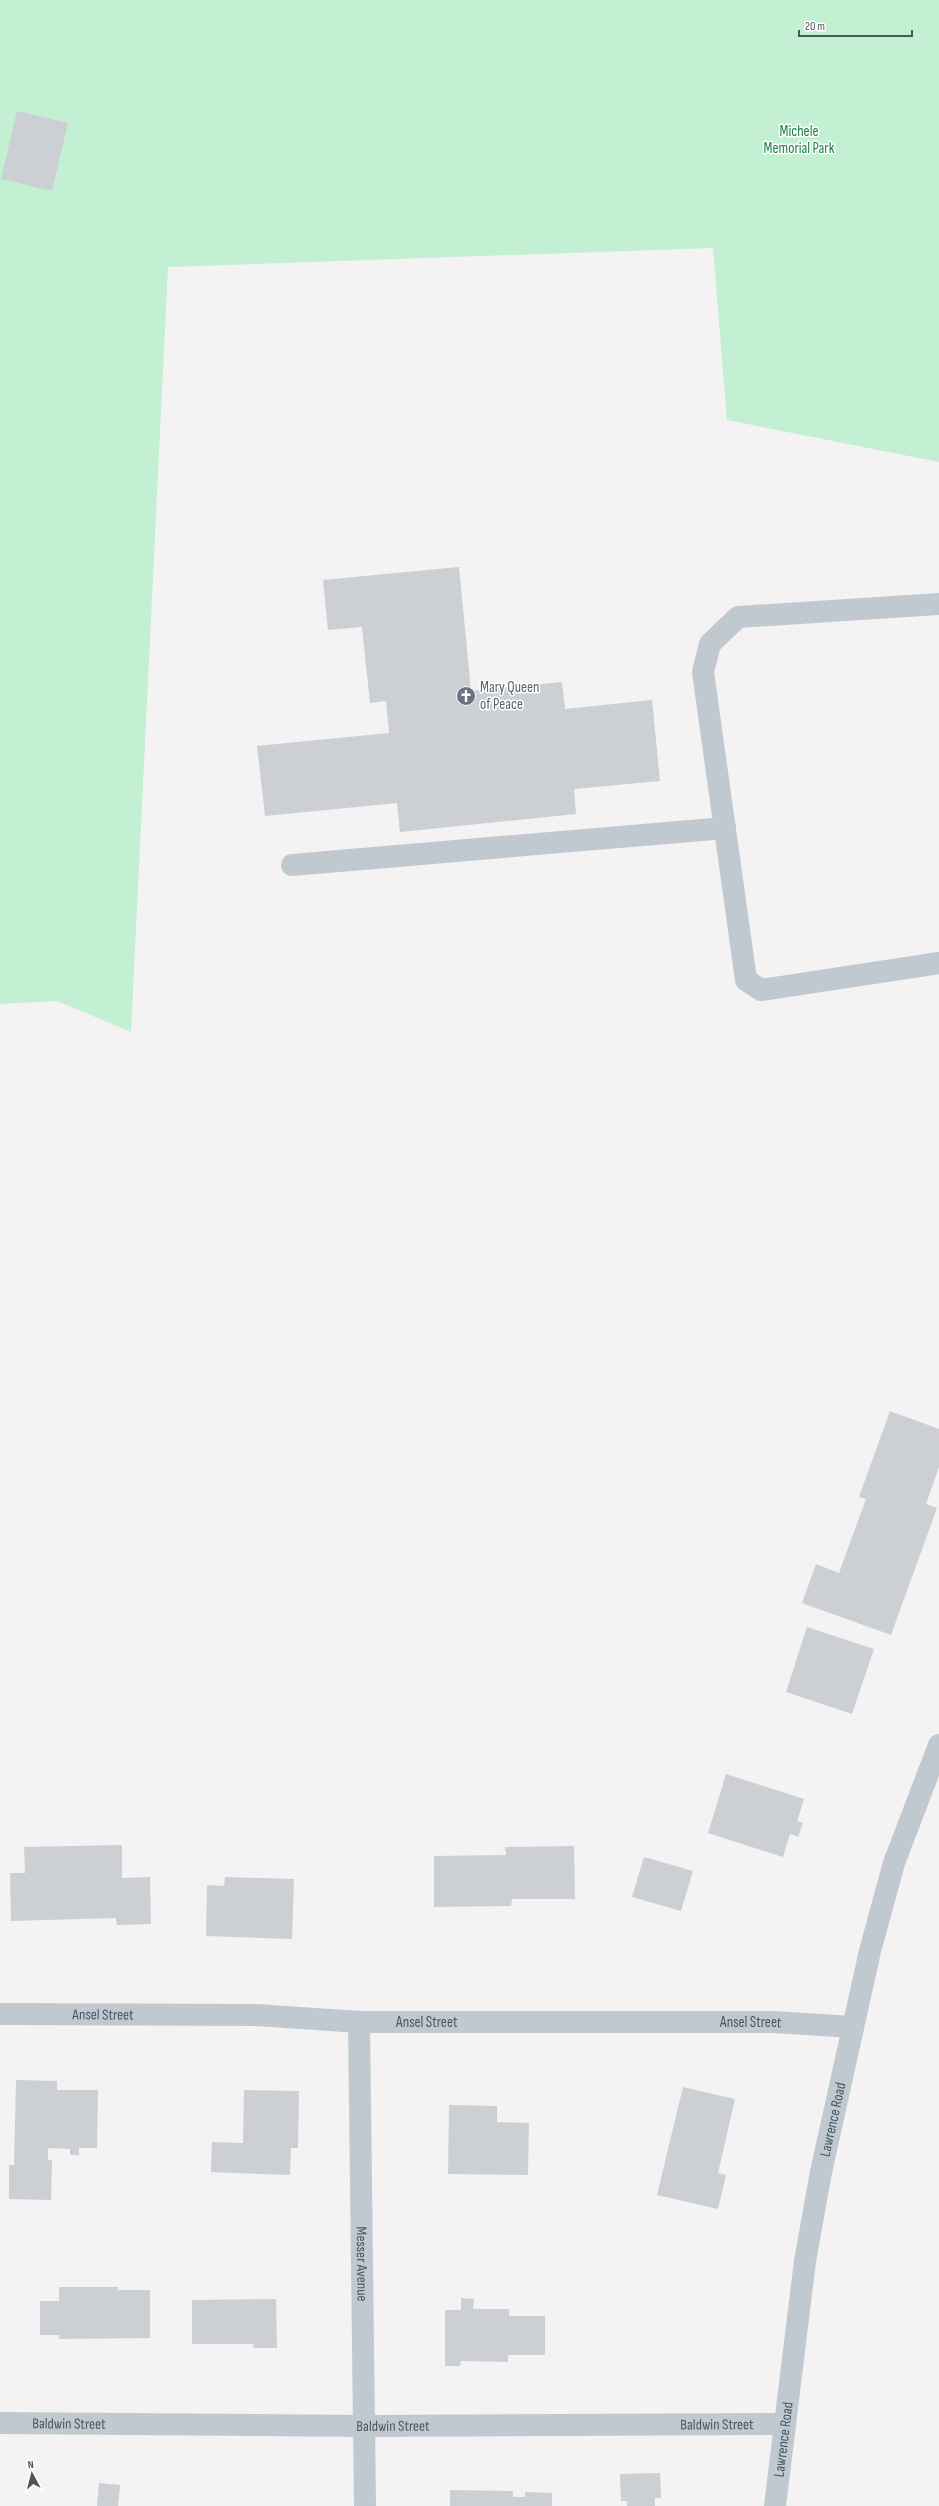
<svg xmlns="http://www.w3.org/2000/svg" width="939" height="2506" viewBox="0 0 939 2506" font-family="'Sofia Sans Condensed',sans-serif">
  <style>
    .green { fill: #c3efd2 }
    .building { fill: #cccfd4 }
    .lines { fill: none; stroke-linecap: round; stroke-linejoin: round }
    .minor { stroke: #c0c9d0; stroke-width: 22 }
    .labels { text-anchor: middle; stroke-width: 3; stroke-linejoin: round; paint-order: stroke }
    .park-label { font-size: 15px; fill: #1a804a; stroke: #fff }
    .worship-label { font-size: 15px; fill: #5b616d; stroke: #fff; text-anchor: start }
    .street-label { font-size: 15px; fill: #4a565f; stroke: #fff }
  </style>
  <rect width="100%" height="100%" fill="#f4f2f2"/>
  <path class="green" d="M0,0H939V462L727,420L713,248L168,267L131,1032L57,1001L0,1004Z"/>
  <g class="building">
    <path d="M17,111L68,123L52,191L1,179Z"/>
    <path d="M459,567L471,691L562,682L565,709L652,700L660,781L574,789L576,814L400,832L397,803L265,816L257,746L389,733L386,701L370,703L362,627L328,630L323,580Z"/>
    <path d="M890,1411L939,1429V1467L926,1504L937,1508L891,1635L802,1603L816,1564L839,1573L866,1499L859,1497Z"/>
    <path d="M807,1627L874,1649L852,1714L786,1692Z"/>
    <path d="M726,1774L804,1799L797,1821L803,1823L798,1837L790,1834L783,1857L708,1833Z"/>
    <path d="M122,1845V1878L150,1877L151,1924L117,1925L116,1918L11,1921L10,1873H25L24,1847Z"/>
    <path d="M574,1846L575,1899H512L511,1906L434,1907V1856L506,1855L505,1847Z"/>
    <path d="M644,1857L693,1871L681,1911L632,1897Z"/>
    <path d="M225,1877L294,1879L292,1939L206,1936L207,1885L224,1886Z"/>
    <path d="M16,2080L57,2081V2090H98L97,2148H79V2155H70V2149L48,2148V2160H52L51,2200L9,2199V2165H14Z"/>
    <path d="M683,2087L735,2099L718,2173L726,2175L718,2209L657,2195Z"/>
    <path d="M244,2090L299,2091L298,2148H291L290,2175L211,2172L212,2142L243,2143Z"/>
    <path d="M449,2105L497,2106V2122L529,2123L528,2175L448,2174Z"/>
    <path d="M59,2287H118V2290H150V2338L59,2339V2335H40V2301H59Z"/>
    <path d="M461,2298L474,2299L473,2309H509V2316H545V2355H508V2362L461,2361L460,2366H445V2310H461Z"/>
    <path d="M276,2299L277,2348H253L254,2344H192V2300Z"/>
    <path d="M660,2473L661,2498H655V2506H627V2501H621L620,2474Z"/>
    <path d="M99,2483L120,2485L118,2506H97Z"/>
    <path d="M450,2490L513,2491V2497H525V2492L552,2493V2506H450Z"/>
  </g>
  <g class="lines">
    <g class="minor">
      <path d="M939,604L738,617L710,644L703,672L746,980L761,990L939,963"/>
      <path d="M292,865L725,828"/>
      <path id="s1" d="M0,2014L257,2015L359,2022H774L853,2027"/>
      <path id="s2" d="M359,2022L365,2506"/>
      <path id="s3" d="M0,2423L365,2426L785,2424"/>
      <path id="s4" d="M775,2506L805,2261L821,2172L870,1951L894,1863L939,1745"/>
    </g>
  </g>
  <defs>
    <g id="church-disc" transform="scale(1)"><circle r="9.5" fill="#6b7280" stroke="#fff"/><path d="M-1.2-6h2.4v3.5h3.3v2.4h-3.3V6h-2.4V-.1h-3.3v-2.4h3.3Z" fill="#fff"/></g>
  </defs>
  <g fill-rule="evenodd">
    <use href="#church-disc" x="466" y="696"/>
  </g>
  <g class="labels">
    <g class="park-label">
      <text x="799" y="136">Michele<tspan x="799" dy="17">Memorial Park</tspan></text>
    </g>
    <g class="worship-label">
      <text x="480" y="692">Mary Queen<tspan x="480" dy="17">of Peace</tspan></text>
    </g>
    <g class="street-label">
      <text dy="5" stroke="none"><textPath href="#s1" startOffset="103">Ansel Street</textPath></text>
      <text dy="5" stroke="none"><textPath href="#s1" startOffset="427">Ansel Street</textPath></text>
      <text dy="5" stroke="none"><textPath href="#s1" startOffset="751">Ansel Street</textPath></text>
      <text dy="5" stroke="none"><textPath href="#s4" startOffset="391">Lawrence Road</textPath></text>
      <text dy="5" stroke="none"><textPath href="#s2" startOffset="242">Messer Avenue</textPath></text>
      <text dy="5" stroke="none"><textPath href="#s3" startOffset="69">Baldwin Street</textPath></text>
      <text dy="5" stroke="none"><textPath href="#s3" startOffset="717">Baldwin Street</textPath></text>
      <text dy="5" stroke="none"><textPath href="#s3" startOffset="393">Baldwin Street</textPath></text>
      <text dy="5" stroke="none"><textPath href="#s4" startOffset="67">Lawrence Road</textPath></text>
    </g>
  </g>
  <g transform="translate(32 2474) rotate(353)" stroke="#ffffff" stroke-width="3" paint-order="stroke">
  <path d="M0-3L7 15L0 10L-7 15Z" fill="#4a565f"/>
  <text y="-6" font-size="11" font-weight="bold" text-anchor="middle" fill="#4a565f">N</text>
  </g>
  <path d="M799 30v6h113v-6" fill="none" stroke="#4a565f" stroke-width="2"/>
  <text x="805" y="30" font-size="12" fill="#4a565f" stroke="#ffffff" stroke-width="3" paint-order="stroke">20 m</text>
</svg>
